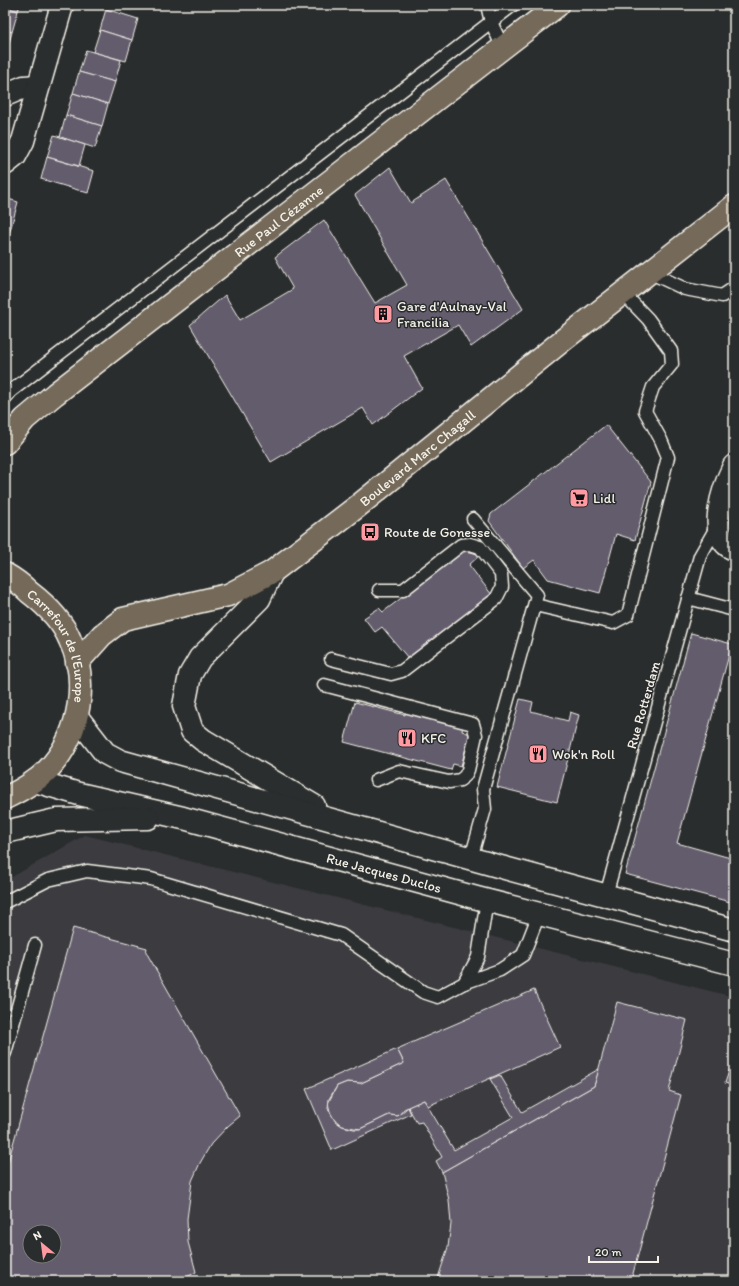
<svg xmlns="http://www.w3.org/2000/svg" width="739" height="1286" viewBox="0 0 739 1286" font-family="Itim,sans-serif">
  <style>
    .built { fill: #3b3b41; fill-rule: evenodd }
    .building { fill: #635c6d; stroke: #f4f1e8; fill-rule: evenodd }
    .lines { fill: none; stroke-linecap: round; stroke-linejoin: round }
    .service-casing { stroke: #f4f1e8; stroke-width: 15 }
    .minor-casing { stroke: #f4f1e8; stroke-width: 25 }
    .secondary-casing { stroke: #f4f1e8; stroke-width: 25 }
    .primary-casing { stroke: #f4f1e8; stroke-width: 25 }
    .service { stroke: #2a2d2e; stroke-width: 12 }
    .minor { stroke: #2a2d2e; stroke-width: 22 }
    .secondary { stroke: #2a2d2e; stroke-width: 22 }
    .primary { stroke: #746a5a; stroke-width: 22 }
    .labels { text-anchor: middle; stroke-width: 3; stroke-linejoin: round; paint-order: stroke }
    .street-label { font-size: 14px; fill: #f4f1e8; stroke: #2a2d2e }
    .poi-label { font-size: 14px; fill: #f4f1e8; stroke: #2a2d2e; text-anchor: start }
  </style>
  <rect width="100%" height="100%" fill="#2a2d2e"/>
  <filter id="ink" filterUnits="userSpaceOnUse"><feTurbulence type="fractalNoise" baseFrequency=".025" numOctaves="2"/><feDisplacementMap in="SourceGraphic" scale="8" xChannelSelector="R" yChannelSelector="G"/><feConvolveMatrix kernelMatrix="1 2 1 2 8 2 1 2 1" color-interpolation-filters="sRGB"/></filter>
  <g filter="url(#ink)">
    <path class="built" d="M85,835L734,997V1281H5V881ZM30,1232H54V1256H30Z"/>
    <g class="building">
      <path d="M5,5H20L18,11L5,7Z"/>
      <path d="M115,5H133L132,10Z"/>
      <path d="M5,7L18,11L12,32L5,30Z"/>
      <path d="M106,9L138,19L132,40L100,30Z"/>
      <path d="M5,30L12,32L6,54L5,53Z"/>
      <path d="M100,30L132,40L126,61L93,52Z"/>
      <path d="M86,50L121,60L115,82L79,72Z"/>
      <path d="M79,72L115,82L108,104L73,93Z"/>
      <path d="M73,93L108,104L102,126L66,115Z"/>
      <path d="M66,115L102,126L95,148L60,137Z"/>
      <path d="M54,135L85,145L79,166L47,157Z"/>
      <path d="M47,157L94,171L88,193L41,179Z"/>
      <path d="M390,167L411,203L446,180L523,309L471,347L458,325L404,356L422,388L373,425L363,408L271,462L190,325L225,295L240,320L293,289L275,257L324,220L375,303L407,285L355,195Z"/>
      <path d="M5,198L18,202L8,238H5Z"/>
      <path d="M606,425L651,482L635,540L616,534L600,593L548,579L534,560L523,568L489,521L491,514Z"/>
      <path d="M463,551L471,552L480,555L469,565L492,595L408,658L382,627L375,632L364,618L379,608L383,612Z"/>
      <path d="M691,633L732,644L677,843L734,859V903L625,874Z"/>
      <path d="M520,699L533,702L531,711L568,721L570,712L579,715L557,802L497,787Z"/>
      <path d="M355,702L405,715L406,710L463,725L462,731L470,734L461,766L453,764L451,770L344,742Z"/>
      <path d="M73,928L147,948L146,952L240,1116L228,1126L211,1144L200,1163L192,1181L187,1219L188,1242L196,1272L180,1281H5V1173ZM30,1232H54V1256H30Z"/>
      <path d="M534,990L560,1047L428,1106L424,1100L404,1109L398,1116L389,1115L360,1129L342,1126L331,1116L328,1103L337,1086L347,1082L361,1083L404,1063L397,1049Z"/>
      <path d="M617,1002L687,1020L669,1091L681,1095L631,1281H437L448,1247L451,1224L449,1200L442,1172L594,1086Z"/>
      <path d="M397,1049L404,1063L361,1083L347,1082L337,1086L329,1099L328,1108L335,1121L342,1126L354,1129H360L389,1115L398,1116L408,1107L411,1114L332,1150L306,1089Z"/>
      <path d="M734,1056V1086L725,1083Z"/>
      <path d="M599,1069L594,1086L442,1172L436,1161L442,1157L422,1122L417,1123L408,1107L424,1100L454,1150L513,1117L490,1079L500,1075L522,1112Z"/>
    </g>
    <g class="lines">
      <g class="service-casing">
        <g id="service">
          <path d="M487,5L491,22L503,48"/>
          <path d="M649,272L685,289L722,296L734,288"/>
          <path d="M5,398L11,391L513,5"/>
          <path d="M688,598L734,610"/>
          <path d="M535,605L613,623L628,615L668,457L661,440L645,411L653,387L672,364L671,351L648,319L623,293"/>
          <path d="M331,659L391,674L402,671L496,599L502,587L501,574L480,547L470,544L461,545L403,590H379"/>
          <path d="M324,685L473,724L476,735L468,770L465,776L460,780L449,782L399,771L376,780"/>
          <path d="M471,858L485,809L483,789L537,595L473,519"/>
          <path d="M606,895L700,556L717,526"/>
          <path d="M5,902L48,880L87,871L151,879L341,935L423,992L438,997L464,983L478,957L487,900"/>
          <path d="M464,983L500,970L523,955L539,914"/>
          <path d="M5,1053L35,945"/>
        </g>
      </g>
      <g class="minor-casing">
        <g id="minor">
          <path d="M5,95L24,87L38,86"/>
          <path d="M5,164L15,156L23,141L62,5"/>
          <path d="M734,466C724,486 705,538 734,549"/>
        </g>
      </g>
      <g class="secondary-casing">
        <g id="secondary">
          <path d="M272,572L259,599L200,658L190,675L184,706L192,731L203,740L314,806"/>
          <path d="M77,717L105,753L120,761L501,867L734,930"/>
          <path id="s1" d="M35,781L79,794L183,818L477,898L734,964"/>
          <path d="M5,832L56,820L148,818"/>
        </g>
      </g>
      <g class="primary-casing">
        <g id="primary">
          <path id="s2" d="M5,443L25,419L55,394L558,5"/>
          <path id="s3" d="M5,574C14,579 22,585 29,592C46,605 62,620 70,640C89,680 80,732 52,765C40,780 22,790 5,798"/>
          <path id="s4" d="M77,663L102,635L123,619L228,595L272,572L358,506L563,340L734,206"/>
        </g>
      </g>
      <use href="#service" class="service"/>
      <use href="#minor" class="minor"/>
      <use href="#secondary" class="secondary"/>
      <use href="#primary" class="primary"/>
    </g>
  </g>
  <defs>
    <g id="building-square" transform="scale(1)"><rect x="-9" y="-9" width="18" height="18" rx="4" fill="#ff9aa2" stroke="#2a2d2e"/><path d="M-4-6H4V6H1V3H-1V6H-4ZM-2.5-4.3h1.7v1.8h-1.7ZM.8-4.3h1.7v1.8H.8ZM-2.5-1h1.7V.8h-1.7ZM.8-1h1.7V.8H.8Z" fill="#111"/></g>
    <g id="supermarket-square" transform="scale(1)"><rect x="-9" y="-9" width="18" height="18" rx="4" fill="#ff9aa2" stroke="#2a2d2e"/><path d="M-6-5.5h2.5l.6 2H6L4.5 2H-2.5L-4.4-4H-6ZM-1.5 3.2a1.3 1.3 0 1 0 .1 0ZM3 3.2a1.3 1.3 0 1 0 .1 0Z" fill="#111"/></g>
    <g id="bus-square" transform="scale(1)"><rect x="-9" y="-9" width="18" height="18" rx="4" fill="#ff9aa2" stroke="#2a2d2e"/><path d="M-5-6H5V4H4V6H2V4H-2V6H-4V4H-5ZM-3.5-4V0h7V-4ZM-3.5 1.2v1.5H-2V1.2ZM2 1.2v1.5H3.5V1.2Z" fill="#111"/></g>
    <g id="restaurant-square" transform="scale(1)"><rect x="-9" y="-9" width="18" height="18" rx="4" fill="#ff9aa2" stroke="#2a2d2e"/><path d="M-5-6h1v4h1v-4h1v4h1v-4h1v5L-1.5 .5V6h-2V.5L-5-1ZM5-6V6H3V1.5H1.5Q1.5-4 5-6Z" fill="#111"/></g>
  </defs>
  <g fill-rule="evenodd">
    <use href="#building-square" x="383" y="314"/>
    <use href="#supermarket-square" x="579" y="498"/>
    <use href="#bus-square" x="370" y="532"/>
    <use href="#restaurant-square" x="407" y="738"/>
    <use href="#restaurant-square" x="538" y="754"/>
  </g>
  <g class="labels">
    <g class="street-label">
      <text dy="5" stroke="none"><textPath href="#s2" startOffset="353">Rue Paul Cézanne</textPath></text>
      <text dy="5" stroke="none"><textPath href="#s4" startOffset="406">Boulevard Marc Chagall</textPath></text>
      <text dy="5" stroke="none"><textPath href="#s3" startOffset="94">Carrefour de l'Europe</textPath></text>
      <text transform="translate(643 705) rotate(-74)" y="5">Rue Rotterdam</text>
      <text dy="5" stroke="none"><textPath href="#s1" startOffset="361">Rue Jacques Duclos</textPath></text>
    </g>
    <g class="poi-label">
      <text x="397" y="311">Gare d'Aulnay-Val<tspan x="397" dy="16">Francilia</tspan></text>
      <text x="593" y="503">Lidl</text>
      <text x="384" y="537">Route de Gonesse</text>
      <text x="421" y="743">KFC</text>
      <text x="552" y="759">Wok'n Roll</text>
    </g>
  </g>
  <rect width="739" height="1286" fill="none" stroke="#2a2d2e" stroke-width="20"/>
  <rect x="10" y="10" width="719" height="1266" fill="none" stroke="#f4f1e8" stroke-width="1.5" filter="url(#ink)"/>
  <g transform="translate(42 1244) rotate(331)"><circle r="19" fill="#2a2d2e" stroke="#7b7b78"/>
  <path d="M0-3L7 15L0 10L-7 15Z" fill="#ff9aa2"/>
  <text y="-6" font-size="11" font-weight="bold" text-anchor="middle" fill="#f4f1e8">N</text>
  </g>
  <path d="M589 1256v6h69v-6" fill="none" stroke="#f4f1e8" stroke-width="2"/>
  <text x="595" y="1256" font-size="12" fill="#f4f1e8" stroke="#2a2d2e" stroke-width="3" paint-order="stroke">20 m</text>
</svg>
